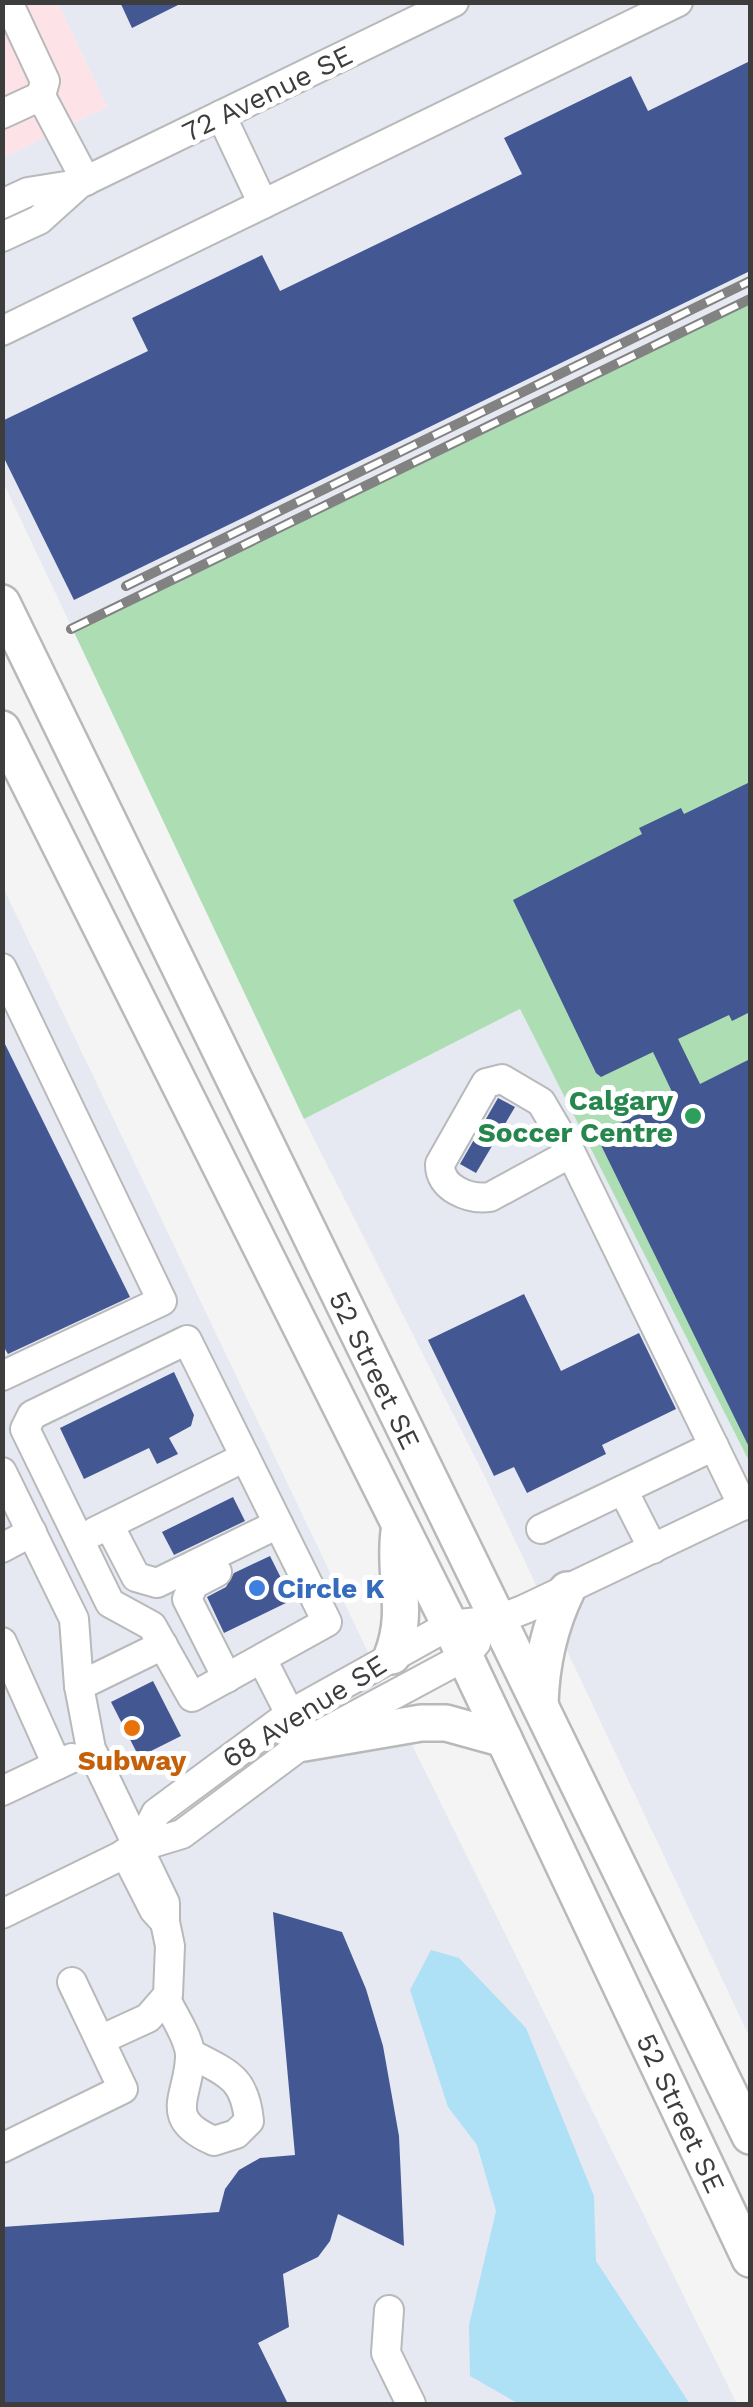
<svg xmlns="http://www.w3.org/2000/svg" width="753" height="2407" viewBox="0 0 753 2407" font-family="'Work Sans',sans-serif">
  <style>
    .commercial { fill: #fde3e7 }
    .built { fill: #e6e9f2 }
    .green { fill: #addeb3 }
    .water { fill: #aee0f6 }
    .building { fill: #435793 }
    .lines { fill: none; stroke-linecap: round; stroke-linejoin: round }
    .minor-casing { stroke: #b8b9ba; stroke-width: 32 }
    .major-casing { stroke: #b8b9ba; stroke-width: 40 }
    .minor { stroke: #fff; stroke-width: 28 }
    .major { stroke: #fff; stroke-width: 35 }
    .rail-casing { stroke: #828282; stroke-width: 10 }
    .rail { stroke: #fff; stroke-width: 6; stroke-dasharray: 19; stroke-linecap: butt }
    .leisure-dot { fill: #2e9e5b; stroke: #fff; stroke-width: 4 }
    .shop-dot { fill: #3f7fe0; stroke: #fff; stroke-width: 4 }
    .food-dot { fill: #e8710a; stroke: #fff; stroke-width: 4 }
    .labels { text-anchor: middle; stroke-width: 10; stroke-linejoin: round; paint-order: stroke }
    .street-label { font-size: 28px; fill: #3d3d3d; stroke: #fff }
    .leisure-label { font-size: 28px; font-weight: bold; fill: #27864d; stroke: #fff; text-anchor: end }
    .shop-label { font-size: 28px; font-weight: bold; fill: #366cbe; stroke: #fff; text-anchor: start }
    .food-label { font-size: 28px; font-weight: bold; fill: #c56008; stroke: #fff }
  </style>
  <rect width="100%" height="100%" fill="#f4f4f5"/>
  <path class="commercial" d="M3,3H58L107,107L3,158Z"/>
  <g class="built">
    <path d="M58,3H750V295L72,628L3,482V158L107,107Z"/>
    <path d="M2,885L418,1757L737,2404H3Z"/>
    <path d="M520,1009L750,1463V2038L484,1475L304,1119Z"/>
  </g>
  <path class="green" d="M750,295V1463L520,1009L304,1119L72,628Z"/>
  <path class="water" d="M431,1950L459,1958L526,2028L594,2196L596,2261L690,2404H519L470,2376L469,2325L496,2211L477,2145L448,2107L410,1990Z"/>
  <g class="building">
    <path d="M120,2H184L132,28Z"/>
    <path d="M750,61V271L74,600L2,454V421L148,351L132,318L262,255L280,291L522,174L504,138L631,76L648,111Z"/>
    <path d="M750,782V1012L732,1021L729,1015L678,1039L700,1084L750,1059V1449L596,1135L674,1096L653,1052L601,1077L596,1073L513,900L642,834L639,828L681,808L684,814Z"/>
    <path d="M2,1038L130,1297L8,1354L2,1344Z"/>
    <path d="M498,1098L515,1107L476,1173L460,1164Z"/>
    <path d="M524,1294L561,1371L639,1333L676,1409L602,1445L606,1454L527,1493L514,1467L494,1476L428,1340Z"/>
    <path d="M174,1372L194,1415L191,1426L169,1438L178,1454L157,1464L149,1448L84,1479L60,1428Z"/>
    <path d="M233,1497L245,1521L174,1555L162,1532Z"/>
    <path d="M270,1556L292,1600L224,1633L207,1597L226,1587L234,1573Z"/>
    <path d="M153,1681L181,1736L139,1757L111,1702Z"/>
    <path d="M273,1912L342,1932L366,1989L383,2046L399,2136L404,2246L338,2214L330,2241L318,2257L283,2274L289,2327L258,2343L288,2404H2V2227L219,2212L225,2189L239,2170L260,2158L295,2155Z"/>
  </g>
  <g class="lines">
    <g class="minor-casing">
      <g id="minor">
        <path d="M8,2L45,81L41,96L86,181"/>
        <path d="M2,114L41,96"/>
        <path d="M221,115L263,204"/>
        <path d="M2,204L28,192L78,184"/>
        <path d="M2,237L39,220L79,184L454,2"/>
        <path d="M2,331L678,2"/>
        <path d="M2,968L162,1301L2,1376"/>
        <path d="M571,1153L490,1197C469,1200 439,1188 440,1164L486,1083L502,1079L541,1102L571,1153L743,1506"/>
        <path d="M187,1340L327,1622L192,1697L152,1626L110,1603L25,1429L32,1415Z"/>
        <path d="M2,1472L74,1619L79,1686L91,1749L165,1903V1922L154,1910L125,1853"/>
        <path d="M623,1490L653,1549"/>
        <path d="M109,1525L136,1577L157,1583L278,1524"/>
        <path d="M541,1529L714,1446"/>
        <path d="M94,1532L245,1457"/>
        <path d="M2,1548L32,1532"/>
        <path d="M217,1572L194,1584L187,1599L227,1678"/>
        <path d="M2,1642L57,1765"/>
        <path d="M262,1659L290,1714"/>
        <path d="M79,1686L163,1645"/>
        <path d="M2,1791L72,1758"/>
        <path d="M139,1847L156,1813L290,1714L450,1625L497,1620L525,1609L750,1502"/>
        <path d="M2,1914L139,1847L182,1834L304,1743L464,1657L476,1643"/>
        <path d="M166,1999C173,2015 191,2040 190,2057C189,2097 161,2118 214,2141L236,2134L249,2121C245,2077 227,2073 191,2054"/>
        <path d="M100,2040L148,2018L168,1995L170,1946L165,1922"/>
        <path d="M2,2148L123,2089L72,1982"/>
        <path d="M389,2310L386,2353L411,2404"/>
      </g>
    </g>
    <g class="major-casing">
      <g id="major">
        <path d="M2,603L750,2136"/>
        <path d="M2,729L450,1625L750,2259"/>
        <path d="M392,1656C410,1610 393,1578 399,1532"/>
        <path d="M540,1705C541,1664 549,1627 567,1590"/>
        <path d="M304,1743L421,1723H446L504,1739"/>
      </g>
    </g>
    <use href="#minor" class="minor"/>
    <use href="#major" class="major"/>
    <g class="rail-casing">
      <g id="rail">
        <path d="M126,586L750,281"/>
        <path d="M71,629L750,299"/>
      </g>
    </g>
    <use href="#rail" class="rail"/>
  </g>
  <circle class="leisure-dot" cx="693" cy="1116" r="10"/>
  <circle class="shop-dot" cx="257" cy="1588" r="10"/>
  <circle class="food-dot" cx="132" cy="1728" r="10"/>
  <g class="labels">
    <g class="street-label">
      <text transform="translate(267 93) rotate(-26)" y="10">72 Avenue SE</text>
      <text transform="translate(375 1370) rotate(64)" y="10">52 Street SE</text>
      <text transform="translate(304 1711) rotate(-32)" y="10">68 Avenue SE</text>
      <text transform="translate(681 2113) rotate(65)" y="10">52 Street SE</text>
    </g>
    <g class="leisure-label">
      <text x="673" y="1110">Calgary<tspan x="673" dy="32">Soccer Centre</tspan></text>
    </g>
    <g class="shop-label">
      <text x="277" y="1598">Circle K</text>
    </g>
    <g class="food-label">
      <text x="132" y="1770">Subway</text>
    </g>
  </g>
  <rect width="753" height="2407" fill="none" stroke="#3d3d3d" stroke-width="10"/>
</svg>
